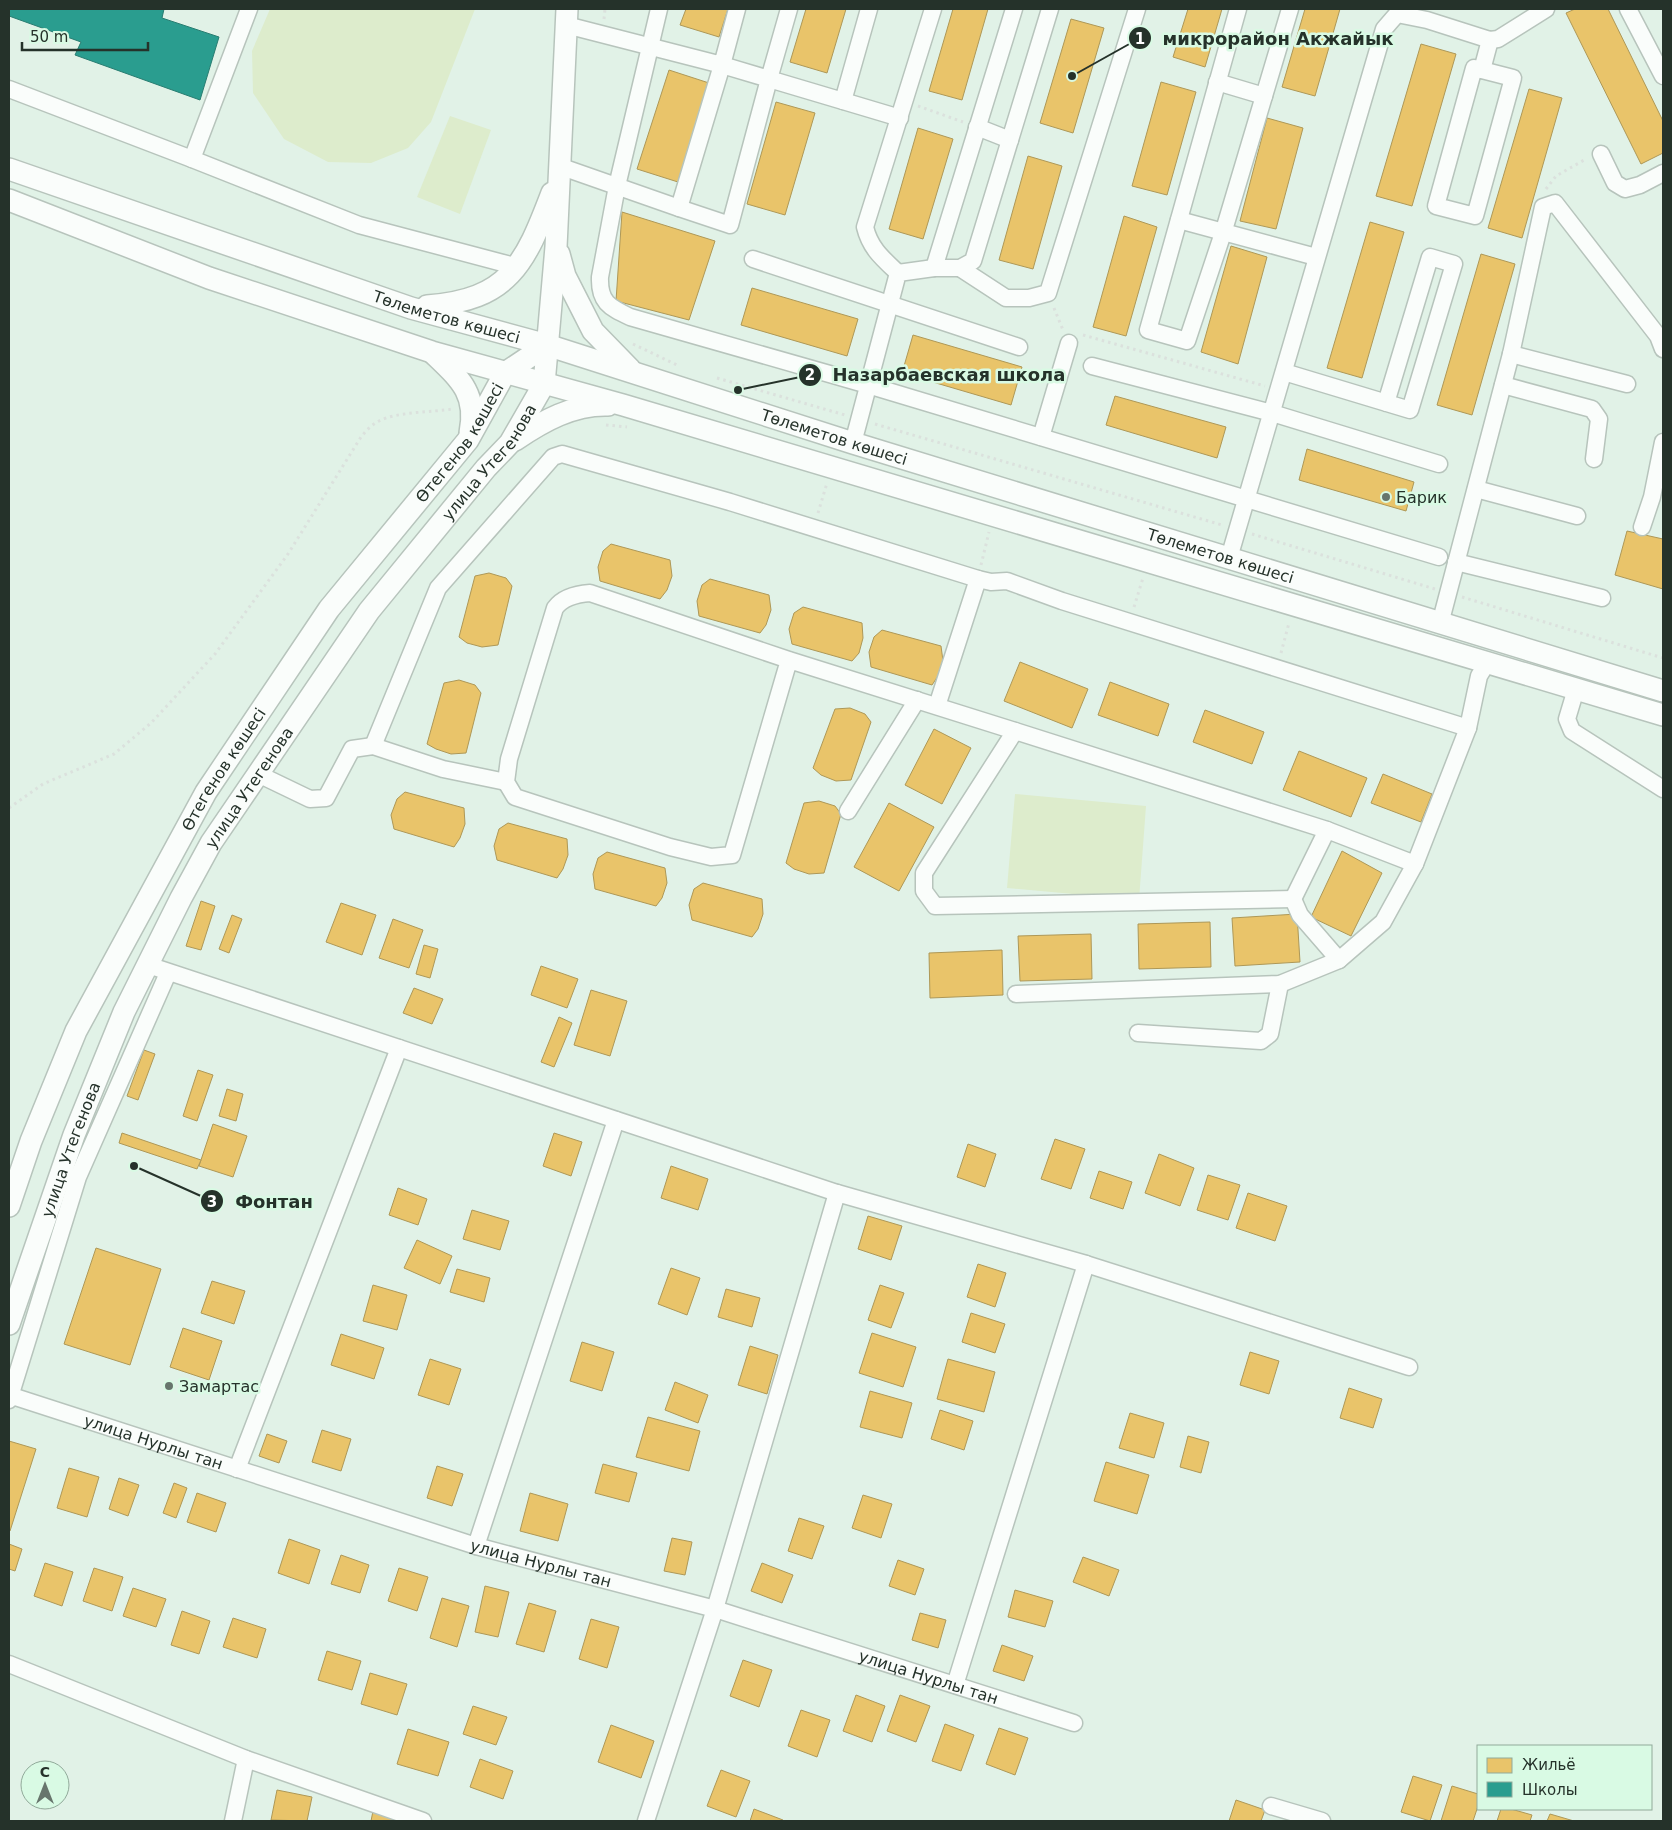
<svg xmlns="http://www.w3.org/2000/svg" width="1672" height="1830" viewBox="0 0 1672 1830" font-family="'DejaVu Sans',sans-serif">
  <style>
    .green { fill: #ddeccc }
    .homes { fill: #e9c46a; stroke: #ae9857 }
    .schools { fill: #2a9d8f; stroke: #287d71 }
    .lines { fill: none; stroke-linecap: round; stroke-linejoin: round }
    .minor-casing { stroke: #b7c4bc; stroke-width: 19 }
    .major-casing { stroke: #b7c4bc; stroke-width: 24 }
    .path { stroke: #dbe1dd; stroke-width: 3; stroke-dasharray: 2.5 4; stroke-linecap: butt }
    .minor { stroke: #fafdfb; stroke-width: 16 }
    .major { stroke: #fafdfb; stroke-width: 21 }
    .poi-dot { fill: #67756c; stroke: #d9fae4; stroke-width: 2 }
    .labels { text-anchor: middle; stroke-width: 5; stroke-linejoin: round; paint-order: stroke }
    .street-label { font-size: 16px; fill: #25322a; stroke: #d9fae4 }
    .poi-label { font-size: 16px; fill: #25322a; stroke: #d9fae4; text-anchor: start }
    .leader { fill: none; stroke: #25322a; stroke-width: 2 }
    .callout-dot { fill: #25322a; stroke: #d9fae4; stroke-width: 2 }
    .mark-label { font-size: 15px; text-anchor: middle; font-weight: bold; fill: #fff }
    .callout-label { font-size: 18px; text-anchor: middle; font-weight: bold; fill: #25322a; stroke: #d9fae4; stroke-width: 5; stroke-linejoin: round; paint-order: stroke }
  </style>
  <rect width="100%" height="100%" fill="#e1f2e7"/>
  <g class="green">
    <path d="M270,9H475L431,122L408,148L371,163L328,162L284,139L253,93L252,51Z"/>
    <path d="M450,116L491,130L460,214L417,197Z"/>
    <path d="M1015,794L1146,806L1139,900L1007,888Z"/>
  </g>
  <g class="homes">
    <path d="M686,9H728L719,37L680,25Z"/>
    <path d="M806,9H846L827,73L790,62Z"/>
    <path d="M953,9H988L962,100L929,91Z"/>
    <path d="M1188,9H1222L1205,67L1173,57Z"/>
    <path d="M1305,9H1340L1315,96L1282,87Z"/>
    <path d="M1575,9H1608L1663,121V153L1641,164L1566,13Z"/>
    <path d="M1071,19L1104,28L1073,133L1040,123Z"/>
    <path d="M1421,44L1456,54L1412,206L1376,196Z"/>
    <path d="M669,70L709,83L678,182L637,169Z"/>
    <path d="M1161,82L1196,92L1167,195L1132,186Z"/>
    <path d="M1529,89L1562,98L1522,238L1488,228Z"/>
    <path d="M776,102L815,113L785,215L747,204Z"/>
    <path d="M1267,118L1303,128L1276,229L1240,221Z"/>
    <path d="M918,128L953,139L923,239L889,229Z"/>
    <path d="M1028,156L1062,166L1033,269L999,260Z"/>
    <path d="M622,212L715,241L689,320L616,301Z"/>
    <path d="M1124,216L1157,227L1126,336L1093,327Z"/>
    <path d="M1370,222L1404,232L1362,378L1327,368Z"/>
    <path d="M1231,246L1267,257L1238,364L1201,352Z"/>
    <path d="M1481,254L1515,264L1472,415L1437,405Z"/>
    <path d="M752,288L858,319L847,356L741,325Z"/>
    <path d="M913,335L1022,367L1011,405L902,373Z"/>
    <path d="M1115,396L1226,427L1217,458L1106,425Z"/>
    <path d="M1307,449L1414,482L1406,511L1299,480Z"/>
    <path d="M1627,531L1663,539V589L1615,575Z"/>
    <path d="M611,544L670,560L672,576L667,590L660,599L600,581L598,567L603,551Z"/>
    <path d="M489,573L506,578L512,586L498,645L482,647L467,643L459,637L475,576Z"/>
    <path d="M710,579L769,595L771,610L766,625L760,633L699,616L697,601L702,585Z"/>
    <path d="M803,607L862,623L863,638L859,653L852,661L792,644L789,629L794,613Z"/>
    <path d="M882,630L941,646L943,661L938,676L932,685L871,667L869,652L874,637Z"/>
    <path d="M1020,662L1088,689L1072,728L1004,701Z"/>
    <path d="M459,680L475,685L481,693L466,753L451,754L436,749L427,744L444,683Z"/>
    <path d="M1110,682L1169,704L1158,736L1098,715Z"/>
    <path d="M850,708L865,714L871,722L851,780L836,781L821,775L813,768L835,709Z"/>
    <path d="M1205,710L1264,732L1252,764L1193,742Z"/>
    <path d="M934,729L971,748L942,804L905,785Z"/>
    <path d="M1299,751L1367,778L1351,817L1283,790Z"/>
    <path d="M1383,774L1432,794L1421,822L1371,803Z"/>
    <path d="M405,792L464,808L465,824L460,838L454,847L394,829L391,815L397,799Z"/>
    <path d="M819,801L835,806L841,814L824,873L809,874L794,869L786,863L804,803Z"/>
    <path d="M889,803L934,827L899,891L854,867Z"/>
    <path d="M508,823L567,839L568,855L563,869L557,878L497,860L494,846L499,829Z"/>
    <path d="M1342,851L1382,873L1351,936L1311,917Z"/>
    <path d="M607,852L665,868L667,883L662,898L656,906L595,889L593,874L598,858Z"/>
    <path d="M703,883L762,899L763,914L758,929L752,937L692,920L689,905L694,889Z"/>
    <path d="M201,901L215,906L201,950L186,946Z"/>
    <path d="M341,903L376,915L362,955L326,942Z"/>
    <path d="M1297,914L1300,962L1235,966L1232,918Z"/>
    <path d="M232,915L242,919L229,953L219,949Z"/>
    <path d="M393,919L423,930L409,968L379,958Z"/>
    <path d="M1210,922L1211,967L1139,969L1138,924Z"/>
    <path d="M1091,934L1092,979L1020,981L1018,936Z"/>
    <path d="M424,945L438,949L430,978L416,974Z"/>
    <path d="M1002,950L1003,995L930,998L929,953Z"/>
    <path d="M541,966L578,979L567,1008L531,995Z"/>
    <path d="M414,988L443,999L432,1024L403,1013Z"/>
    <path d="M591,990L627,1001L610,1056L574,1045Z"/>
    <path d="M559,1017L572,1023L554,1067L541,1062Z"/>
    <path d="M144,1050L155,1054L138,1100L127,1096Z"/>
    <path d="M198,1070L213,1075L197,1121L183,1116Z"/>
    <path d="M227,1089L243,1094L236,1121L219,1116Z"/>
    <path d="M213,1124L247,1136L233,1177L199,1166Z"/>
    <path d="M122,1133L201,1160L197,1169L119,1143Z"/>
    <path d="M554,1133L582,1142L571,1176L543,1166Z"/>
    <path d="M1055,1139L1085,1149L1071,1189L1041,1179Z"/>
    <path d="M968,1144L996,1154L985,1187L957,1177Z"/>
    <path d="M1159,1154L1194,1168L1180,1206L1145,1193Z"/>
    <path d="M671,1166L708,1179L698,1210L661,1198Z"/>
    <path d="M1099,1171L1132,1182L1123,1209L1090,1198Z"/>
    <path d="M1208,1175L1240,1185L1228,1220L1197,1210Z"/>
    <path d="M398,1188L427,1199L418,1225L389,1215Z"/>
    <path d="M1248,1193L1287,1206L1275,1241L1236,1228Z"/>
    <path d="M472,1210L509,1221L500,1250L463,1239Z"/>
    <path d="M868,1216L902,1226L891,1260L858,1249Z"/>
    <path d="M417,1240L452,1256L440,1284L404,1268Z"/>
    <path d="M96,1248L161,1269L130,1365L64,1344Z"/>
    <path d="M978,1264L1006,1273L995,1307L967,1297Z"/>
    <path d="M671,1268L700,1278L687,1315L658,1304Z"/>
    <path d="M457,1269L490,1278L484,1302L450,1292Z"/>
    <path d="M212,1281L245,1291L234,1324L201,1313Z"/>
    <path d="M373,1285L407,1295L397,1330L363,1321Z"/>
    <path d="M880,1285L904,1293L891,1328L868,1320Z"/>
    <path d="M726,1289L760,1298L752,1327L718,1317Z"/>
    <path d="M971,1313L1005,1324L995,1353L962,1342Z"/>
    <path d="M183,1328L222,1341L209,1380L170,1367Z"/>
    <path d="M872,1333L916,1347L903,1387L859,1373Z"/>
    <path d="M341,1334L384,1348L374,1379L331,1365Z"/>
    <path d="M582,1342L614,1352L602,1391L570,1381Z"/>
    <path d="M750,1346L778,1355L767,1394L738,1385Z"/>
    <path d="M1250,1352L1279,1361L1269,1394L1240,1385Z"/>
    <path d="M430,1359L461,1369L449,1405L418,1395Z"/>
    <path d="M948,1359L995,1372L984,1412L937,1399Z"/>
    <path d="M675,1382L708,1395L698,1423L665,1410Z"/>
    <path d="M1349,1388L1382,1399L1373,1428L1340,1418Z"/>
    <path d="M870,1391L912,1403L902,1438L860,1427Z"/>
    <path d="M940,1410L973,1421L964,1450L931,1439Z"/>
    <path d="M1130,1413L1164,1423L1154,1458L1119,1448Z"/>
    <path d="M648,1417L700,1431L689,1471L636,1457Z"/>
    <path d="M322,1430L351,1439L341,1471L312,1462Z"/>
    <path d="M267,1434L287,1441L279,1463L259,1456Z"/>
    <path d="M1188,1436L1209,1442L1201,1473L1180,1467Z"/>
    <path d="M9,1441L36,1449L10,1531L9,1530Z"/>
    <path d="M1106,1462L1149,1475L1137,1514L1094,1501Z"/>
    <path d="M603,1464L637,1473L629,1502L595,1493Z"/>
    <path d="M437,1466L463,1474L452,1506L427,1498Z"/>
    <path d="M69,1468L99,1477L87,1517L57,1508Z"/>
    <path d="M119,1478L139,1485L128,1516L109,1509Z"/>
    <path d="M174,1483L187,1488L176,1518L163,1513Z"/>
    <path d="M197,1493L226,1503L216,1532L187,1522Z"/>
    <path d="M530,1493L568,1504L558,1541L520,1531Z"/>
    <path d="M863,1495L892,1504L881,1538L852,1528Z"/>
    <path d="M799,1518L824,1526L812,1559L788,1551Z"/>
    <path d="M672,1538L692,1542L685,1575L664,1571Z"/>
    <path d="M289,1539L320,1550L309,1584L278,1573Z"/>
    <path d="M9,1544L22,1549L15,1571L9,1569Z"/>
    <path d="M341,1555L369,1565L360,1593L331,1584Z"/>
    <path d="M1083,1557L1119,1570L1109,1596L1073,1582Z"/>
    <path d="M898,1560L924,1569L915,1595L889,1586Z"/>
    <path d="M45,1563L73,1572L62,1606L34,1596Z"/>
    <path d="M762,1563L793,1575L782,1603L751,1591Z"/>
    <path d="M94,1568L123,1577L112,1611L83,1601Z"/>
    <path d="M399,1568L428,1577L417,1611L388,1601Z"/>
    <path d="M485,1586L509,1592L498,1637L475,1632Z"/>
    <path d="M133,1588L166,1599L156,1627L123,1616Z"/>
    <path d="M1015,1590L1053,1601L1045,1627L1008,1617Z"/>
    <path d="M442,1598L469,1606L457,1647L430,1638Z"/>
    <path d="M529,1603L556,1611L544,1652L516,1644Z"/>
    <path d="M182,1611L210,1621L199,1654L171,1645Z"/>
    <path d="M920,1613L946,1620L938,1648L912,1640Z"/>
    <path d="M233,1618L266,1629L257,1658L223,1647Z"/>
    <path d="M591,1619L619,1627L607,1668L579,1659Z"/>
    <path d="M1002,1645L1033,1656L1024,1681L993,1671Z"/>
    <path d="M327,1651L361,1661L352,1690L318,1680Z"/>
    <path d="M743,1660L772,1670L759,1707L730,1696Z"/>
    <path d="M370,1673L407,1684L397,1715L361,1704Z"/>
    <path d="M856,1695L885,1706L872,1742L843,1731Z"/>
    <path d="M900,1695L930,1706L916,1742L887,1731Z"/>
    <path d="M473,1706L507,1717L496,1745L463,1734Z"/>
    <path d="M801,1710L830,1720L817,1757L788,1746Z"/>
    <path d="M945,1724L974,1735L961,1771L932,1761Z"/>
    <path d="M611,1725L654,1741L641,1778L598,1762Z"/>
    <path d="M999,1728L1028,1738L1015,1775L986,1764Z"/>
    <path d="M408,1729L449,1742L438,1776L397,1764Z"/>
    <path d="M480,1759L513,1771L503,1799L470,1787Z"/>
    <path d="M721,1770L750,1781L736,1817L707,1806Z"/>
    <path d="M1413,1776L1442,1785L1430,1821L1401,1812Z"/>
    <path d="M1452,1786L1478,1794V1806L1473,1821H1441Z"/>
    <path d="M277,1790L312,1797L307,1821L271,1820Z"/>
    <path d="M1236,1800L1265,1810L1261,1821H1229Z"/>
    <path d="M754,1809L783,1820V1821H750Z"/>
    <path d="M1501,1809H1511L1532,1815L1530,1821H1497Z"/>
    <path d="M373,1811L407,1821H371Z"/>
    <path d="M1550,1814L1574,1821H1547Z"/>
  </g>
  <path class="schools" d="M9,9H164L162,18L219,37L200,100L75,55L81,42L9,16Z"/>
  <g class="lines">
    <g class="minor-casing">
      <g id="minor">
        <path d="M249,9L192,159L359,225L518,267"/>
        <path d="M659,9L617,186L600,277C599,302 609,307 630,317L868,385L1439,557"/>
        <path d="M789,9L769,79L843,101L869,9"/>
        <path d="M1014,9L934,268H960L973,261L1050,9"/>
        <path d="M1238,9L1148,330L1187,341L1224,230L1290,9"/>
        <path d="M1628,9L1663,76"/>
        <path d="M566,25L722,65L737,9"/>
        <path d="M722,65L769,79L730,225L679,208Z"/>
        <path d="M1474,68L1513,78L1475,216L1436,206Z"/>
        <path d="M1482,70L1490,40"/>
        <path d="M1217,82L1264,96"/>
        <path d="M9,89L192,159"/>
        <path d="M843,101L900,118"/>
        <path d="M977,127L1010,140"/>
        <path d="M1601,154L1615,183L1625,189L1640,185L1663,173"/>
        <path d="M559,166L679,208"/>
        <path d="M1179,220L1316,257"/>
        <path d="M753,259L1019,347"/>
        <path d="M960,268L1006,298H1029L1048,293L1137,9"/>
        <path d="M898,273C882,258 870,248 865,227L933,9"/>
        <path d="M1511,354L1627,384"/>
        <path d="M1092,366L1272,413L1439,464"/>
        <path d="M1284,372L1410,410L1454,264L1430,257L1386,403"/>
        <path d="M1503,385L1592,409L1599,419L1594,459"/>
        <path d="M1041,437L1069,343"/>
        <path d="M853,443L898,273L934,268"/>
        <path d="M1476,489L1577,516"/>
        <path d="M1642,527L1652,497L1663,442"/>
        <path d="M1229,558L1384,29L1397,14L1427,20L1490,40L1498,39L1546,9"/>
        <path d="M1456,562L1602,598"/>
        <path d="M1440,624L1511,354L1543,207L1555,203L1658,336L1663,349"/>
        <path d="M789,660L732,855L711,857L670,847L515,797L506,782L509,759L555,608C563,597 576,594 590,593L789,660L1015,731"/>
        <path d="M1576,689L1567,719L1572,731L1663,789"/>
        <path d="M937,706L978,579L991,582L1007,581L1062,601L1468,728"/>
        <path d="M373,746L438,588L553,457L562,454L730,502L978,579"/>
        <path d="M258,774L310,799L326,798L352,749L373,746L443,769L506,782"/>
        <path d="M848,811L917,700"/>
        <path d="M1293,899L935,906L924,891V873L1015,731L1327,830"/>
        <path d="M1293,899L1327,830L1415,864L1468,728L1479,676L1487,663"/>
        <path d="M1293,899L1300,915L1339,960"/>
        <path d="M148,965L837,1193"/>
        <path d="M1016,994L1280,984L1339,960L1383,922L1415,864"/>
        <path d="M1138,1033L1261,1041L1270,1034L1280,984"/>
        <path id="s1" d="M9,1395L476,1546L715,1609L1074,1723"/>
        <path d="M9,1400L78,1177L168,973"/>
        <path d="M237,1469L399,1048"/>
        <path d="M476,1546L616,1120"/>
        <path d="M9,1664L246,1759L423,1821"/>
        <path d="M955,1685L1086,1264L1409,1367"/>
        <path d="M1271,1806L1322,1821"/>
        <path d="M233,1821L246,1759"/>
        <path d="M646,1821L715,1609L837,1193L1086,1264"/>
      </g>
    </g>
    <g class="major-casing">
      <g id="major">
        <path id="s2" d="M9,169L411,308L547,345L853,443L1663,691"/>
        <path d="M9,200L209,278L432,352L623,405L1663,715"/>
        <path d="M559,254L565,276L593,331L630,369"/>
        <path d="M427,306C509,300 525,264 552,193"/>
        <path d="M434,354C460,379 478,394 470,433"/>
        <path d="M515,440C543,421 573,404 608,405"/>
        <path id="s3" d="M9,1206L31,1141L76,1031L206,792L329,609L468,440L505,373L547,345"/>
        <path id="s4" d="M9,1324L74,1135L124,1012L181,898L211,843L369,611L486,468L510,443L544,384L556,247L567,9"/>
      </g>
    </g>
    <g class="path">
      <path d="M604,19L605,9"/>
      <path d="M918,106L963,122"/>
      <path d="M1546,189L1556,176L1586,159"/>
      <path d="M1054,308L1063,330"/>
      <path d="M1083,335L1265,386"/>
      <path d="M633,344L677,365"/>
      <path d="M717,378L845,415"/>
      <path d="M875,424L1222,525"/>
      <path d="M606,425L627,427"/>
      <path d="M818,513L827,483"/>
      <path d="M1252,534L1435,589"/>
      <path d="M981,565L989,532"/>
      <path d="M1462,597L1663,658"/>
      <path d="M1134,607L1143,578"/>
      <path d="M1281,653L1289,623"/>
      <path d="M9,808L43,784L114,754L151,723L215,654L288,554L361,437C366,431 371,425 379,421C395,412 433,412 453,409"/>
    </g>
    <use href="#minor" class="minor"/>
    <use href="#major" class="major"/>
  </g>
  <g class="poi-dot">
    <circle cx="1386" cy="497" r="5"/>
    <circle cx="169" cy="1386" r="5"/>
  </g>
  <g class="labels">
    <g class="street-label">
      <text dy="6" stroke="none"><textPath href="#s2" startOffset="462">Төлеметов көшесі</textPath></text>
      <text dy="6" stroke="none"><textPath href="#s2" startOffset="868">Төлеметов көшесі</textPath></text>
      <text dy="6" stroke="none"><textPath href="#s3" startOffset="892">Өтегенов көшесі</textPath></text>
      <text dy="6" stroke="none"><textPath href="#s4" startOffset="995">улица Утегенова</textPath></text>
      <text dy="6" stroke="none"><textPath href="#s2" startOffset="1272">Төлеметов көшесі</textPath></text>
      <text dy="6" stroke="none"><textPath href="#s3" startOffset="488">Өтегенов көшесі</textPath></text>
      <text dy="6" stroke="none"><textPath href="#s4" startOffset="590">улица Утегенова</textPath></text>
      <text dy="6" stroke="none"><textPath href="#s4" startOffset="185">улица Утегенова</textPath></text>
      <text dy="6" stroke="none"><textPath href="#s1" startOffset="152">улица Нурлы тан</textPath></text>
      <text dy="6" stroke="none"><textPath href="#s1" startOffset="558">улица Нурлы тан</textPath></text>
      <text dy="6" stroke="none"><textPath href="#s1" startOffset="962">улица Нурлы тан</textPath></text>
    </g>
    <g class="poi-label">
      <text x="1396" y="503">Барик</text>
      <text x="179" y="1392">Замартас</text>
    </g>
  </g>
  <path class="leader" d="M1072 76L1140 38M738 390L810 375M134 1166L212 1201"/>
  <g class="callout-dot">
    <circle cx="1072" cy="76" r="5"/>
    <circle cx="738" cy="390" r="5"/>
    <circle cx="134" cy="1166" r="5"/>
    <circle cx="1140" cy="38" r="12"/>
    <circle cx="810" cy="375" r="12"/>
    <circle cx="212" cy="1201" r="12"/>
  </g>
  <g class="mark-label">
    <text x="1140" y="44">1</text>
    <text x="810" y="380">2</text>
    <text x="212" y="1207">3</text>
  </g>
  <g class="callout-label">
    <text x="1278" y="45">микрорайон Акжайык</text>
    <text x="949" y="381">Назарбаевская школа</text>
    <text x="274" y="1208">Фонтан</text>
  </g>
  <rect width="1672" height="1830" fill="none" stroke="#25322a" stroke-width="20"/>
  <rect x="1477" y="1745" width="175" height="65" fill="#d9fae4" stroke="#91aa9a"/>
  <rect x="1487" y="1758" width="25" height="15" fill="#e9c46a" stroke="#91aa9a"/>
  <text x="1522" y="1770" font-size="15" fill="#25322a">Жильё</text>
  <rect x="1487" y="1782" width="25" height="15" fill="#2a9d8f" stroke="#91aa9a"/>
  <text x="1522" y="1795" font-size="15" fill="#25322a">Школы</text>
  <g transform="translate(45 1785)"><circle r="24" fill="#d9fae4" stroke="#91aa9a"/>
  <path d="M0-4L9 19L0 12L-9 19Z" fill="#67756c"/>
  <text y="-8" font-size="14" font-weight="bold" text-anchor="middle" fill="#25322a">С</text>
  </g>
  <path d="M22 42v8h126v-8" fill="none" stroke="#25322a" stroke-width="2.5"/>
  <text x="30" y="42" font-size="15" fill="#25322a" stroke="#d9fae4" stroke-width="4" paint-order="stroke">50 m</text>
</svg>
